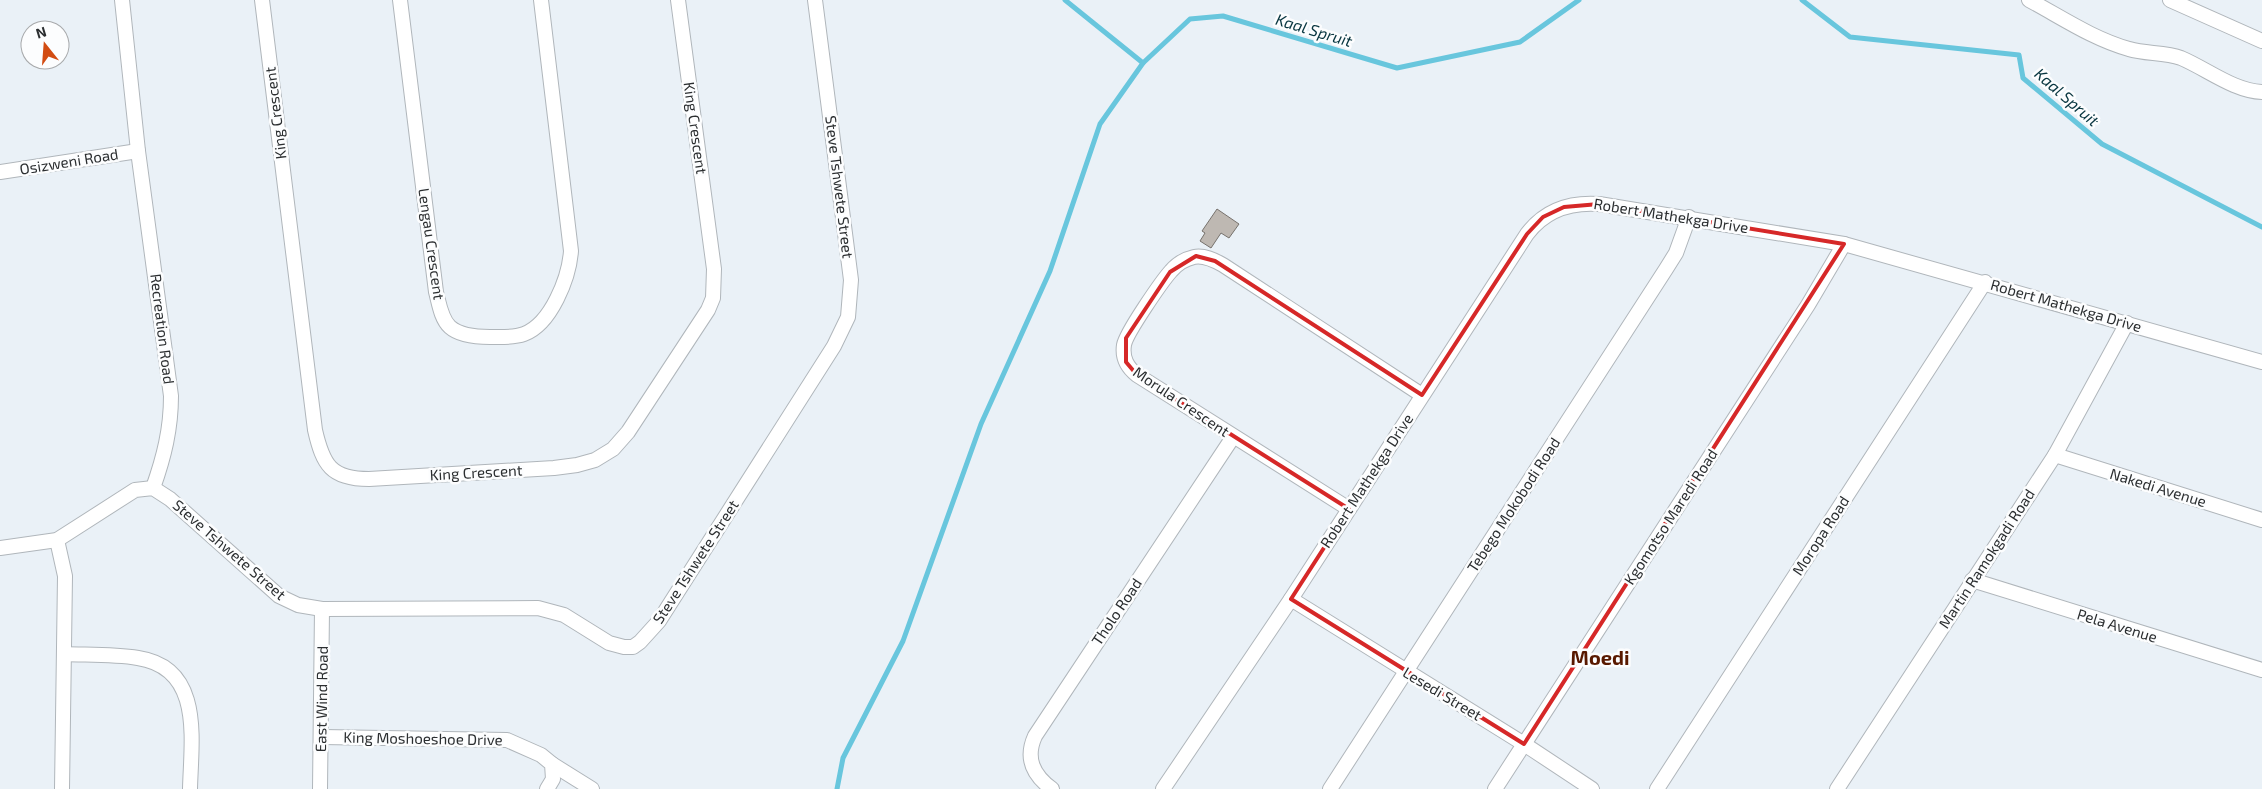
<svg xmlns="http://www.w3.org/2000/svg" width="2262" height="789" viewBox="0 0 2262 789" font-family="'Exo 2',sans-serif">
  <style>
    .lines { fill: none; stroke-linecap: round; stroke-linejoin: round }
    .stream { stroke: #68c6dd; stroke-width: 5 }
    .building { fill: #beb8b2; stroke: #77726d }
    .street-casing { stroke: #b0b6bb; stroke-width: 16 }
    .street { stroke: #fff; stroke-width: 14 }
    .marked { fill: none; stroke: #d62828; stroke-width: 4; stroke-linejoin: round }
    .labels { text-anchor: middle; stroke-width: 5; stroke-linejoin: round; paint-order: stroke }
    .street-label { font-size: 15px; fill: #2b2e30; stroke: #fcfdfe }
    .water-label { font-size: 16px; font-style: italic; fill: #083640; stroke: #fcfdfe }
    .district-label { font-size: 20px; font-weight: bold; fill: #591900; stroke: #fcfdfe }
  </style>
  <rect width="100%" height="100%" fill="#eaf1f7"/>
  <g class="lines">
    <g class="stream">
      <path d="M1065,0L1143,63L1190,19L1223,16L1397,68L1520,42L1579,0"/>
      <path d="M1802,0L1850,37L2019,55L2023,78L2102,144L2262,227"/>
      <path d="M837,789L843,758L903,641L981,424L1050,271L1100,124L1143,63"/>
    </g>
  </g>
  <path class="building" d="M1217,209L1239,224L1229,238L1221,233L1211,248L1200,241L1205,233L1202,231Z"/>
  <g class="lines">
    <g class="street-casing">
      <g id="street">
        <path d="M122,0L138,151L171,396C171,429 164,457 153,488"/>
        <path d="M262,0L315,430C323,465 331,479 369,479L554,468L577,465L595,460L613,449L628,432L708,310L713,298L714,269L678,0"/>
        <path d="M400,0L436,292C439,303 441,319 450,327C460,336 477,337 490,337C501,337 513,338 524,334C551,324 569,278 571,251L541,0"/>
        <path d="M2029,0C2061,17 2093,39 2129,49C2145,54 2165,52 2181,58C2207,69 2234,91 2262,92"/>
        <path d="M2170,0L2262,41"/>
        <path d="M0,172L138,151"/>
        <path d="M2055,455L2262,520"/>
        <path d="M1349,509L1137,375C1127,367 1122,358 1124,345C1126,333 1162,281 1171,271C1177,264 1185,259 1194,257C1204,255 1214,260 1223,265L1422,395"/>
        <path d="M57,540L65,576L62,789"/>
        <path d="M0,548L57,540L135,490L153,488L170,499L279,596L298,605L322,609L538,608L564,615L609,643L624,647H633L640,642L659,621L834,346L848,317L851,280L815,0"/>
        <path d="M1972,580L2262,670"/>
        <path d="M1291,599L1524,744L1592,789"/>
        <path d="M64,654C88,655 114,654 138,658C204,668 191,741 190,789"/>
        <path d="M322,737L507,740L541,755L552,764L553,779L547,789"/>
        <path d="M552,764L592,789"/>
        <path d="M320,789L322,609"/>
        <path d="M1052,789C1033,775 1025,758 1035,736L1233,437"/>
        <path d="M1163,789L1291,599L1527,234C1545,210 1571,202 1599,204L1844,244L2262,362"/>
        <path d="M1330,789L1666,269L1676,253L1689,217"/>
        <path d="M1495,789L1808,305L1844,244"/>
        <path d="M1657,789L1985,282"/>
        <path d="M1837,789L2055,455L2127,323"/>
      </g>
    </g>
    <use href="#street" class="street"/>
  </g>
  <path class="marked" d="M1599,204L1844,244L1524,744L1291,599L1349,509L1137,375L1126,362V338L1170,272L1196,256L1215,261L1422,395L1527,234L1543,217L1564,207Z"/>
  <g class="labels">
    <g class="street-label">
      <text transform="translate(276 113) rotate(-97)" y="5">King Crescent</text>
      <text transform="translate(695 128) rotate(82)" y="5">King Crescent</text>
      <text transform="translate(69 162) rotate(-9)" y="5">Osizweni Road</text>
      <text transform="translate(839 187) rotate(83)" y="5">Steve Tshwete Street</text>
      <text transform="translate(1671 216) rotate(9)" y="5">Robert Mathekga Drive</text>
      <text transform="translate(431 244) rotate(82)" y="5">Lengau Crescent</text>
      <text transform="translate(2066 306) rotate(16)" y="5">Robert Mathekga Drive</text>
      <text transform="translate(162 329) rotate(83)" y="5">Recreation Road</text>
      <text transform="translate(1181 402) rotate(34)" y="5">Morula Crescent</text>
      <text transform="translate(476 473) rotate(-3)" y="5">King Crescent</text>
      <text transform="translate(1367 481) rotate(-57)" y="5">Robert Mathekga Drive</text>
      <text transform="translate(2158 488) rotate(17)" y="5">Nakedi Avenue</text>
      <text transform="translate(1514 505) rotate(-57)" y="5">Tebego Mokobodi Road</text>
      <text transform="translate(1671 517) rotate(-57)" y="5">Kgomotso Maredi Road</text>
      <text transform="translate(1821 536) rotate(-57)" y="5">Moropa Road</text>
      <text transform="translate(229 550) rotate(41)" y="5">Steve Tshwete Street</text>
      <text transform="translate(1987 559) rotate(-57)" y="5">Martin Ramokgadi Road</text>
      <text transform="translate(696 562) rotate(-57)" y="5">Steve Tshwete Street</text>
      <text transform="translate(1117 612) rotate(-56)" y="5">Tholo Road</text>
      <text transform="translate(2117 626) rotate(17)" y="5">Pela Avenue</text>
      <text transform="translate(1442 694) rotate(31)" y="5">Lesedi Street</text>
      <text transform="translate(322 699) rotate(-89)" y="5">East Wind Road</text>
      <text transform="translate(423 739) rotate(1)" y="5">King Moshoeshoe Drive</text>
    </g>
    <g class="water-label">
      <text transform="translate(1314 30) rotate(17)" y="6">Kaal Spruit</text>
      <text transform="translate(2067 97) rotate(41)" y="6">Kaal Spruit</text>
    </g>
    <g class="district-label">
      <text x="1600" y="665">Moedi</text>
    </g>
  </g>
  <g transform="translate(45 45) rotate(343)"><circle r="24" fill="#fcfdfe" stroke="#a8aaac"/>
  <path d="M0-4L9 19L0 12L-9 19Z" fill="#d24c12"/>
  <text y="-8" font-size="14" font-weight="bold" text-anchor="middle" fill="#2b2e30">N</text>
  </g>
</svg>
